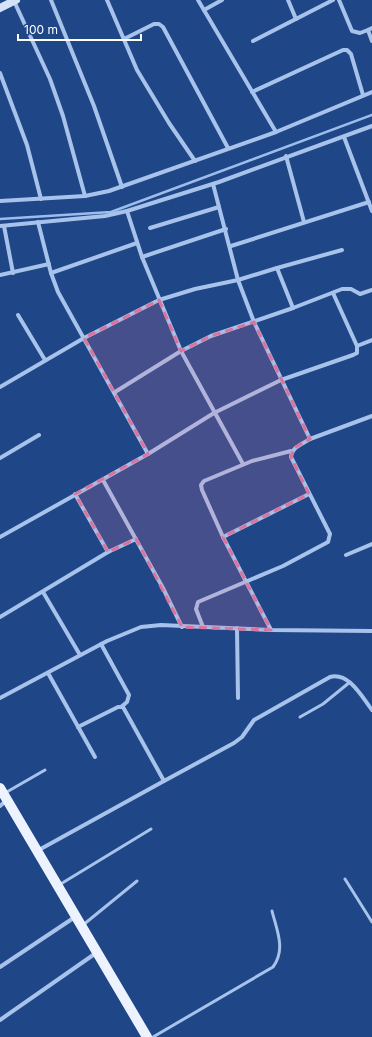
<svg xmlns="http://www.w3.org/2000/svg" width="372" height="1037" viewBox="0 0 372 1037" font-family="Inter,sans-serif">
  <style>
    .lines { fill: none; stroke-linecap: round; stroke-linejoin: round }
    .stream { stroke: #9cbdec; stroke-width: 2.5 }
    .lane { stroke: #a8c3eb; stroke-width: 3 }
    .street { stroke: #a8c3eb; stroke-width: 4 }
    .secondary { stroke: #d4e2f8; stroke-width: 8 }
    .primary { stroke: #edf3fe; stroke-width: 10 }
    .marked { fill: #da749d; fill-opacity: 0.2; stroke: #da749d; stroke-width: 3; stroke-dasharray: 8 5; stroke-linejoin: round }
  </style>
  <rect width="100%" height="100%" fill="#1f4687"/>
  <g class="lines">
    <path class="stream" d="M0,219L111,212L372,115"/>
    <g class="lane">
      <path d="M300,717L323,704L350,682"/>
      <path d="M5,793L45,770"/>
      <path d="M345,879L372,922"/>
      <path d="M59,885L151,829"/>
      <path d="M83,925L137,881"/>
      <path d="M153,1037L273,967C286,949 277,931 272,911"/>
    </g>
    <g class="street">
      <path d="M51,0L94,106L122,187"/>
      <path d="M107,0L137,70L169,123L195,161"/>
      <path d="M198,0L276,132"/>
      <path d="M288,0L296,19"/>
      <path d="M339,0L352,31L360,33L368,30"/>
      <path d="M14,1L50,79L63,116L85,196"/>
      <path d="M204,10L222,0"/>
      <path d="M372,28L368,30L372,41"/>
      <path d="M124,39L154,24H159L163,27L228,148"/>
      <path d="M253,41L333,0"/>
      <path d="M0,73L27,145L41,199"/>
      <path d="M252,92L343,50H347L351,54L363,95"/>
      <path d="M344,137L372,211"/>
      <path d="M286,156L304,222"/>
      <path d="M213,184L238,280L254,322L310,439L372,416"/>
      <path d="M0,201L85,196L109,191L276,132L372,92"/>
      <path d="M127,211L142,257L181,351L243,464"/>
      <path d="M38,222L51,273L58,292L148,454"/>
      <path d="M0,226L105,216L127,211L219,182L372,126"/>
      <path d="M4,226L13,273"/>
      <path d="M150,228L219,207"/>
      <path d="M231,246L369,202"/>
      <path d="M142,257L226,229"/>
      <path d="M51,273L137,243"/>
      <path d="M0,275L49,264"/>
      <path d="M333,293L357,346L372,340"/>
      <path d="M293,308L277,268L342,250"/>
      <path d="M18,315L45,360"/>
      <path d="M0,387L84,338L159,300L195,289L238,280L277,268"/>
      <path d="M115,392L181,351L211,336L293,308L342,289H351L360,294L372,290"/>
      <path d="M0,458L39,435"/>
      <path d="M103,480L163,588L182,627"/>
      <path d="M75,494L108,552"/>
      <path d="M0,537L148,454L214,413L281,380L353,355L357,353V346"/>
      <path d="M223,537L309,494"/>
      <path d="M346,555L372,544"/>
      <path d="M43,592L80,655"/>
      <path d="M0,617L108,552L136,539"/>
      <path d="M203,627L196,609L198,602L283,566L328,542L330,534L291,457C292,447 302,444 310,439"/>
      <path d="M237,628L238,698"/>
      <path d="M271,630L223,537L202,490L201,485L204,481L252,461L291,451"/>
      <path d="M101,644L129,695L127,702L121,707"/>
      <path d="M48,673L95,757"/>
      <path d="M0,698L107,641L141,627L161,625L271,630L372,631"/>
      <path d="M164,781L234,743L242,737L254,720L330,677C349,672 362,697 372,710"/>
      <path d="M0,806L7,800"/>
      <path d="M37,851L164,781L123,707H118L78,727"/>
      <path d="M0,967L75,917"/>
      <path d="M0,1020L96,953"/>
    </g>
    <path class="secondary" d="M0,8L16,0"/>
    <path class="primary" d="M0,788L147,1037"/>
  </g>
  <path class="marked" d="M159,300L181,351L211,336L254,322L310,439L294,448L291,457L309,494L223,537L271,630L182,627L136,539L108,552L75,494L148,454L84,338Z"/>
  <path d="M18 34v6h123v-6" fill="none" stroke="#ffffff" stroke-width="2"/>
  <text x="24" y="34" font-size="12" fill="#ffffff" stroke="#1f4687" stroke-width="3" paint-order="stroke">100 m</text>
</svg>
